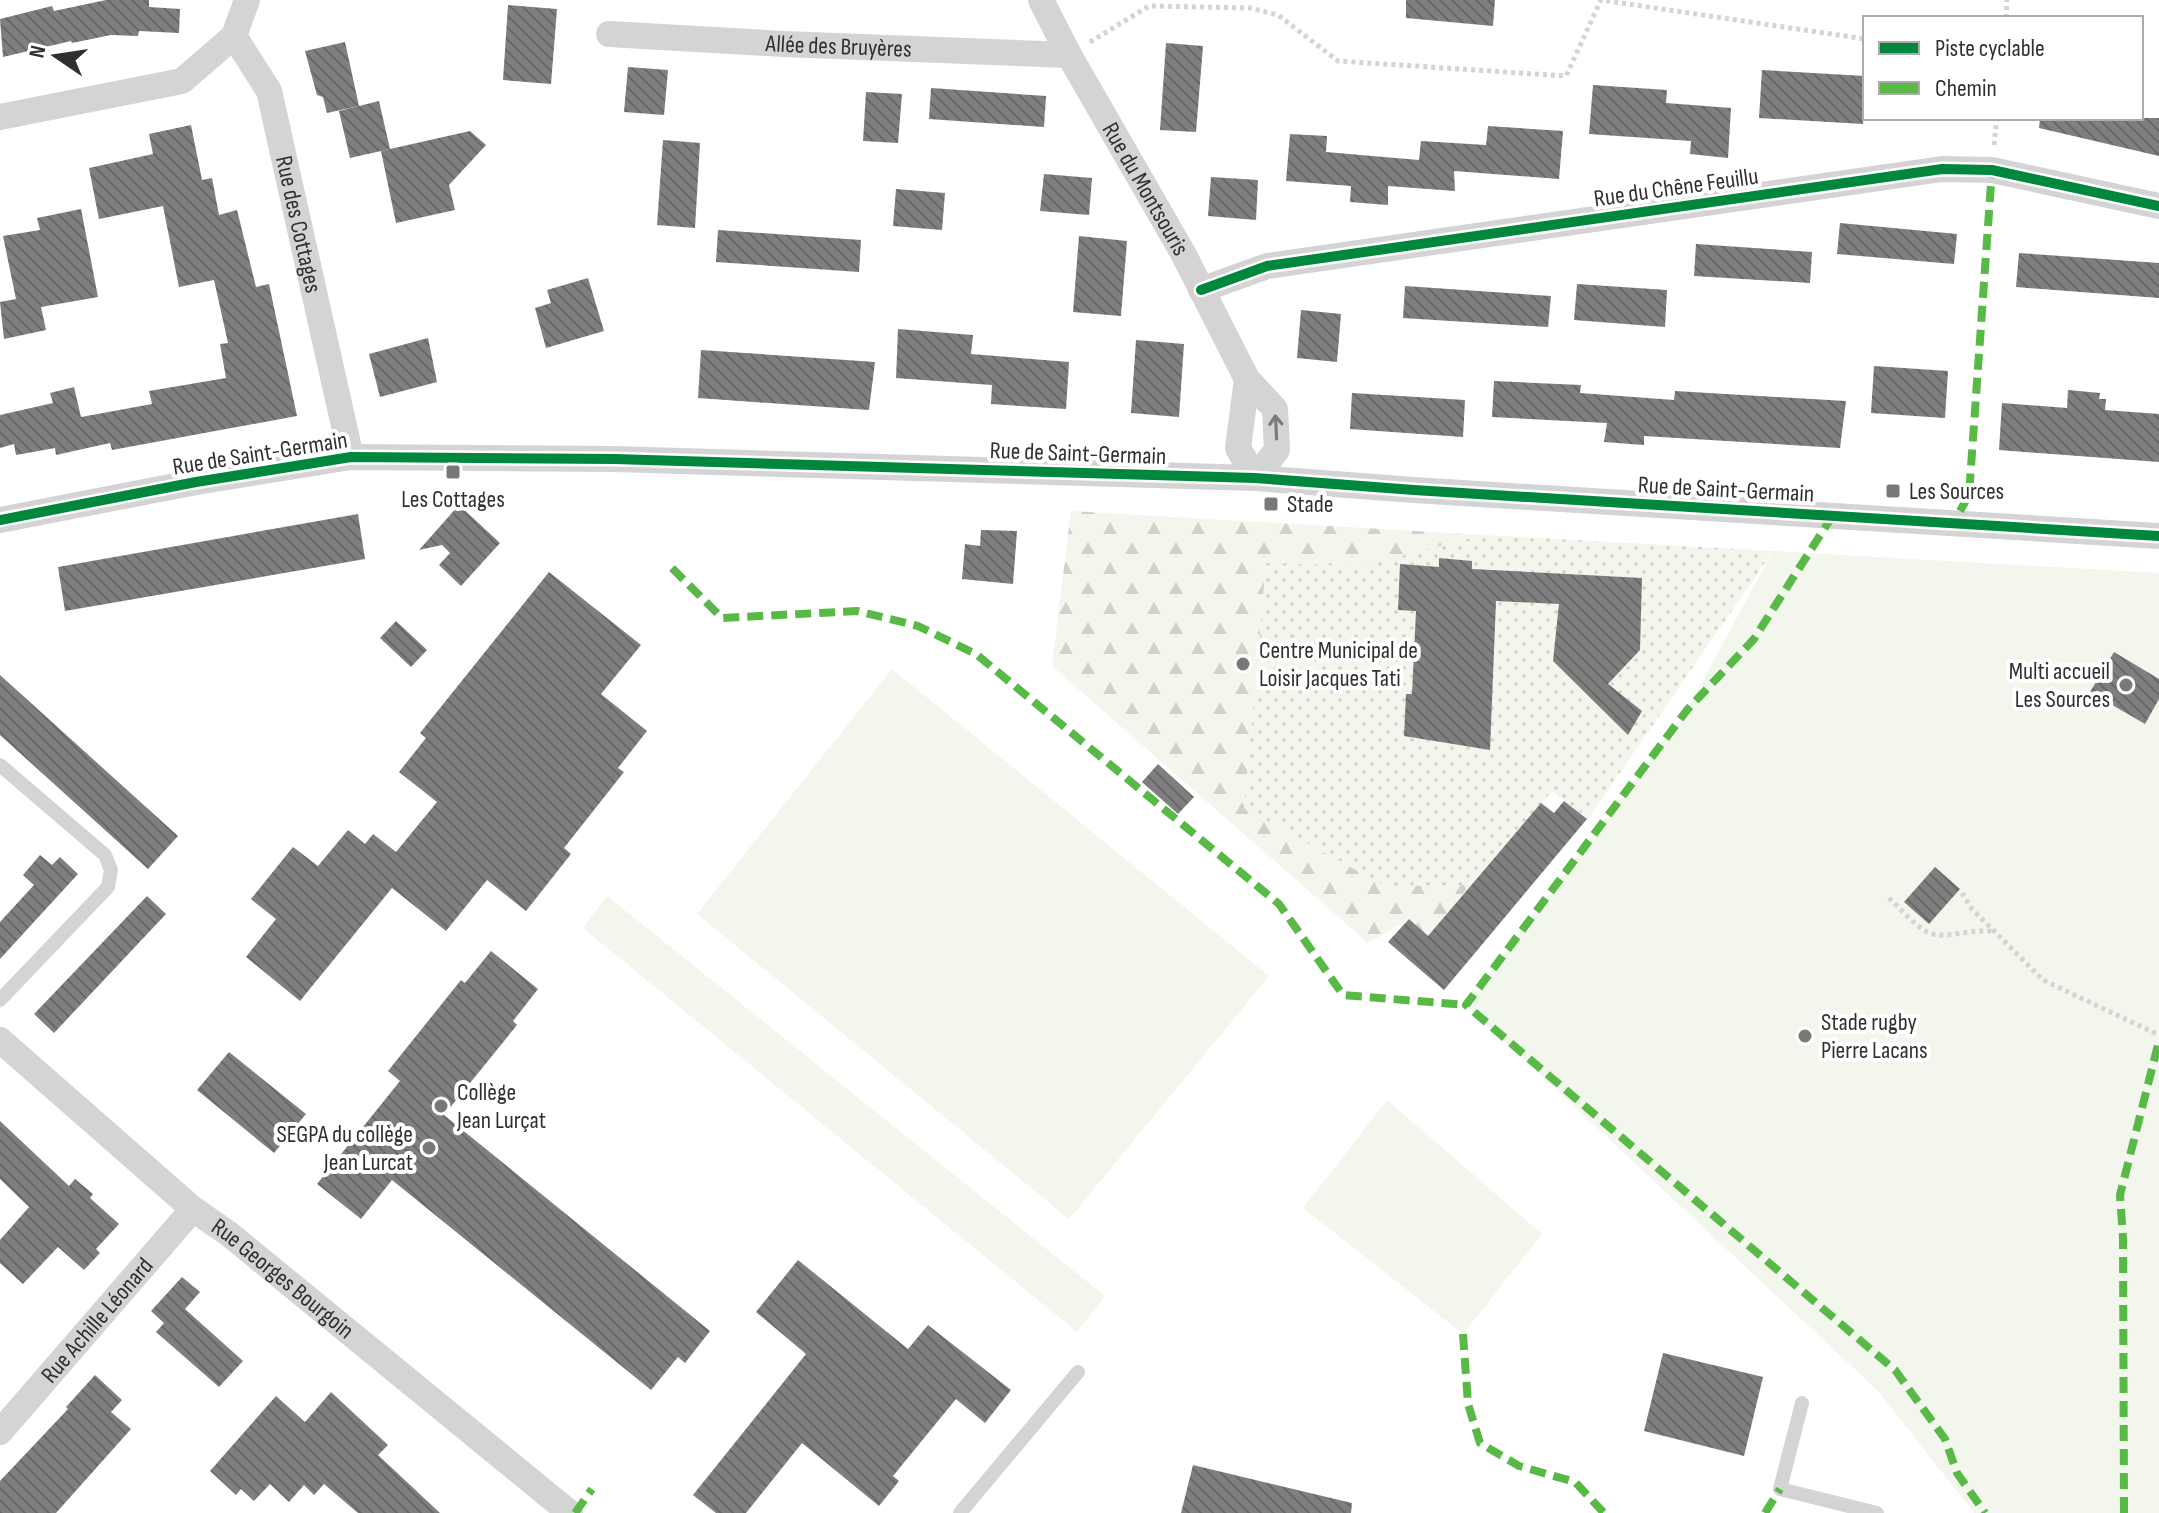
<svg xmlns="http://www.w3.org/2000/svg" width="2159" height="1513" viewBox="0 0 2159 1513" font-family="'Sofia Sans Condensed',sans-serif">
  <style>
    .grass { fill: url(#grass-dots) }
    .forest { fill: url(#forest-firs) }
    .garden { fill: #f2f6ec }
    .building { fill: url(#building-back-hatch) }
    .lines { fill: none; stroke-linecap: round; stroke-linejoin: round }
    .path { stroke: #d4d4d4; stroke-width: 5; stroke-dasharray: 4 4; stroke-linecap: butt }
    .lane { stroke: #d4d4d4; stroke-width: 14 }
    .street { stroke: #d4d4d4; stroke-width: 26 }
    .quiet { stroke: #58b947; stroke-width: 8; stroke-dasharray: 16 8; stroke-linecap: butt }
    .cycleway-casing { stroke: #fff; stroke-width: 15 }
    .cycleway { stroke: #00873e; stroke-width: 10 }
    .oneway { stroke: #7a7a7a }
    .poi-dot { fill: #787878; stroke: #fff; stroke-width: 3 }
    .labels { text-anchor: middle; stroke-width: 8; stroke-linejoin: round; paint-order: stroke }
    .street-label { font-size: 24px; fill: #303030; stroke: #fff }
    .poi-label { font-size: 24px; fill: #303030; stroke: #fff; text-anchor: start }
  </style>
  <defs>
    <pattern id="grass-dots" width="8" height="8" patternUnits="userSpaceOnUse" patternTransform="scale(2)"><rect width="8" height="8" fill="#f2f6ec"/><path d="M2 2h.1M6 6h.1" fill="none" stroke="#d0d3cb" stroke-width="1.8" stroke-linecap="round"/></pattern>
    <pattern id="forest-firs" width="22" height="20" patternUnits="userSpaceOnUse" patternTransform="scale(2)"><rect width="22" height="20" fill="#f2f6ec"/><path d="M5 1l3.5 6h-7zM16 11l3.5 6h-7z" fill="#d0d3cb"/></pattern>
    <pattern id="building-back-hatch" width="6" height="6" patternUnits="userSpaceOnUse" patternTransform="scale(2)"><rect width="6" height="6" fill="#7f7f7f"/><path d="M-1 5l2 2M0 0l6 6M5-1l2 2" fill="none" stroke="#686868"/></pattern>
  </defs>
  <rect width="100%" height="100%" fill="#fff"/>
  <path class="grass" d="M1483,535L1773,551L1588,819L1552,791L1470,885L1385,886L1244,808L1266,562L1362,565Z"/>
  <path class="forest" d="M1071,511L1483,535L1362,566L1266,563L1244,808L1385,886L1470,885L1428,936L1409,919L1368,943L1052,666Z"/>
  <g class="garden">
    <path d="M1773,551L2159,573V1513H1974L1879,1392L1466,1005L1687,710Z"/>
    <path d="M892,669L1269,976L1069,1219L697,914Z"/>
    <path d="M607,896L1105,1296L1077,1332L583,928Z"/>
    <path d="M1387,1100L1542,1234L1463,1334L1303,1208Z"/>
  </g>
  <g class="building">
    <path d="M106,0H149V7L180,9L179,33L139,31L138,36L111,35L72,43L71,41L3,57L0,19L52,6L54,11Z"/>
    <path d="M1406,0H1495L1493,26L1406,18Z"/>
    <path d="M508,5L557,9L551,84L503,80Z"/>
    <path d="M345,42L359,106L327,113L323,97L317,95L305,51Z"/>
    <path d="M1166,43L1203,46L1196,132L1160,130Z"/>
    <path d="M628,67L668,70L664,115L624,112Z"/>
    <path d="M1762,70L1865,76L1863,124L1759,118Z"/>
    <path d="M1593,85L1667,90L1666,103L1731,108L1728,158L1690,154L1691,141L1589,134Z"/>
    <path d="M931,88L1046,96L1044,127L929,119Z"/>
    <path d="M866,92L902,94L898,143L863,141Z"/>
    <path d="M379,101L390,149L350,158L339,111Z"/>
    <path d="M2040,118H2159V156L2039,128Z"/>
    <path d="M191,125L202,180L212,178L219,215L237,210L256,287L269,284L297,416L112,450L110,443L56,455L55,448L16,455L14,444L0,448V415L53,403L50,393L74,387L81,417L152,404L149,391L226,378L220,344L228,343L214,280L179,287L163,206L99,219L89,168L153,154L149,134Z"/>
    <path d="M1488,126L1563,131L1559,179L1454,171L1455,191L1388,186V205L1350,202L1351,186L1286,181L1290,134L1327,136L1326,152L1419,160L1421,141L1486,145Z"/>
    <path d="M470,131L486,145L449,185L455,210L396,223L381,151Z"/>
    <path d="M663,140L700,143L695,228L657,225Z"/>
    <path d="M1044,174L1092,178L1089,215L1040,211Z"/>
    <path d="M1211,177L1258,180L1256,220L1208,216Z"/>
    <path d="M896,189L945,193L942,230L893,226Z"/>
    <path d="M81,209L98,297L41,307L46,330L4,339L0,302L16,299L3,236L40,230L37,218Z"/>
    <path d="M1840,223L1957,234L1954,264L1837,254Z"/>
    <path d="M718,230L861,240L859,272L716,262Z"/>
    <path d="M1079,236L1127,241L1121,316L1073,312Z"/>
    <path d="M1696,244L1812,252L1810,283L1694,276Z"/>
    <path d="M2019,253L2159,263V298L2016,287Z"/>
    <path d="M588,278L604,331L546,348L535,308L551,303L547,290Z"/>
    <path d="M1577,284L1667,290L1665,327L1574,320Z"/>
    <path d="M1405,286L1551,296L1548,327L1403,318Z"/>
    <path d="M1301,310L1341,314L1337,362L1297,358Z"/>
    <path d="M898,329L973,335L971,354L1069,362L1066,409L991,404L992,385L896,378Z"/>
    <path d="M428,338L437,382L380,397L369,354Z"/>
    <path d="M1136,340L1184,344L1179,417L1131,413Z"/>
    <path d="M701,350L875,362L869,410L698,398Z"/>
    <path d="M1874,366L1948,371L1945,418L1871,413Z"/>
    <path d="M1494,381L1581,385L1580,393L1674,400L1675,391L1846,401L1840,448L1644,436V445L1604,442L1607,423L1492,417Z"/>
    <path d="M2068,390L2100,393L2099,399H2106L2105,410L2159,414V462L1999,450L2002,403L2067,408Z"/>
    <path d="M1352,393L1465,400L1463,437L1350,429Z"/>
    <path d="M459,505L500,543L461,586L439,565L450,553L442,545L419,550Z"/>
    <path d="M358,514L365,559L65,611L58,567Z"/>
    <path d="M981,530L1017,531L1013,584L962,579L965,544L980,546Z"/>
    <path d="M1439,558L1472,561V569L1642,578L1640,650L1608,684L1642,711L1628,735L1553,661L1559,604L1496,601L1490,750L1404,736L1406,694H1412L1416,611L1398,610L1400,564L1439,567Z"/>
    <path d="M549,572L641,645L601,694L647,731L618,768L624,772L564,848L571,854L526,911L487,880L446,931L392,888L300,1001L246,957L276,919L251,899L293,847L318,866L348,830L365,844L373,834L396,852L437,802L399,772L426,738L420,733Z"/>
    <path d="M396,621L427,650L411,667L380,638Z"/>
    <path d="M2114,652L2159,679V699L2145,724L2090,692Z"/>
    <path d="M0,675L178,836L148,869L0,735Z"/>
    <path d="M1158,764L1194,797L1178,814L1142,782Z"/>
    <path d="M1564,801L1587,819L1444,990L1388,942L1409,919L1428,936L1541,803L1554,813Z"/>
    <path d="M40,855L52,865L60,857L78,874L0,959V922L34,885L23,875Z"/>
    <path d="M1935,867L1960,889L1929,924L1904,902Z"/>
    <path d="M147,896L166,914L54,1033L34,1014Z"/>
    <path d="M491,951L538,989L513,1021L517,1025L444,1115L710,1331L685,1363L678,1357L651,1390L392,1180L361,1219L317,1184L400,1081L388,1071L461,980L465,983Z"/>
    <path d="M229,1052L306,1114L274,1153L197,1090Z"/>
    <path d="M0,1121L69,1186L75,1179L93,1194L90,1198L119,1224L96,1249L100,1253L84,1270L58,1247L23,1284L0,1263V1240L29,1207L0,1179Z"/>
    <path d="M798,1260L908,1349L928,1325L1011,1390L985,1423L956,1399L893,1476L899,1481L879,1506L802,1443L746,1513H716L693,1495L806,1354L756,1312Z"/>
    <path d="M182,1277L200,1292L185,1309L243,1361L219,1387L156,1332L164,1323L151,1311Z"/>
    <path d="M1663,1353L1763,1377L1744,1456L1644,1431Z"/>
    <path d="M95,1375L122,1400L111,1412L131,1429L56,1513H0V1481L68,1409L66,1407Z"/>
    <path d="M331,1392L388,1445L378,1455L440,1513H358L324,1484L314,1495L304,1485L289,1502L270,1484L254,1501L241,1489L236,1495L210,1471L276,1396L305,1422Z"/>
    <path d="M1193,1465L1352,1503L1351,1513H1181Z"/>
  </g>
  <g class="lines">
    <g class="path">
      <path d="M2006,18L2007,0"/>
      <path d="M1090,42L1149,6L1250,8L1278,15L1338,61L1566,76L1601,0L1865,39"/>
      <path d="M1994,145L1997,118"/>
      <path d="M1962,893L1972,909L2043,980L2159,1035"/>
      <path d="M1889,898C1900,908 1913,924 1927,932C1945,941 1973,927 1995,932"/>
    </g>
    <g class="lane">
      <path d="M0,765L105,855L111,870L108,887L0,1000"/>
      <path d="M1802,1403L1780,1489L1877,1513"/>
      <path d="M960,1513L1078,1372"/>
    </g>
    <g class="street">
      <path id="s1" d="M247,0L234,36L269,91L351,457"/>
      <path id="s2" d="M1041,0L1069,55L1184,255L1247,379L1275,409L1277,450L1255,478L1238,448L1247,379"/>
      <path id="s3" d="M609,34L784,44L1069,55"/>
      <path d="M0,117L182,81L234,36"/>
      <path d="M1201,290L1267,266L1942,169L1992,170L2159,206"/>
      <path d="M0,520L196,482L351,457L614,459L1255,478L1414,490L2159,536"/>
      <path id="s4" d="M0,1040L193,1209L229,1234L570,1513"/>
      <path id="s5" d="M0,1432L193,1209"/>
    </g>
    <g class="quiet">
      <path d="M1960,511L1969,495L1992,170"/>
      <path d="M1833,515L1754,639L1687,710L1466,1005L1895,1370L1945,1439L1957,1473L1985,1513"/>
      <path d="M672,568L722,618L857,611L918,626L976,654L1279,904L1343,995L1466,1005"/>
      <path d="M1463,1334L1468,1404L1480,1443L1519,1466L1575,1482L1604,1513"/>
      <path d="M575,1513L592,1489"/>
      <path d="M1765,1513L1780,1489"/>
      <path d="M2124,1513L2123,1238L2120,1195L2159,1041"/>
    </g>
    <g class="cycleway-casing">
      <g id="cycleway">
        <path d="M1201,290L1267,266L1942,169L1992,170L2159,206"/>
        <path d="M0,520L196,482L351,457L614,459L1255,478L1414,490L2159,536"/>
      </g>
    </g>
    <use href="#cycleway" class="cycleway"/>
  </g>
  <defs><path id="oneway-shaft" d="M-6 0H5M1.5-3L5.5 0L1.5 3" fill="none" stroke-width="1.6" stroke-linecap="round" stroke-linejoin="round" transform="scale(2)"/></defs>
  <use class="oneway" href="#oneway-shaft" transform="translate(1276 427) rotate(-93)"/>
  <g class="poi-dot">
    <rect x="445" y="464" width="16" height="16" rx="4"/>
    <rect x="1885" y="483" width="16" height="16" rx="4"/>
    <rect x="1263" y="496" width="16" height="16" rx="4"/>
    <circle cx="1243" cy="664" r="8"/>
    <circle cx="2126" cy="685" r="8"/>
    <circle cx="1805" cy="1036" r="8"/>
    <circle cx="441" cy="1106" r="8"/>
    <circle cx="429" cy="1148" r="8"/>
  </g>
  <g class="labels">
    <g class="street-label">
      <text dy="8" stroke="none"><textPath href="#s3" startOffset="230">Allée des Bruyères</textPath></text>
      <text transform="translate(1676 187) rotate(-8)" y="8">Rue du Chêne Feuillu</text>
      <text dy="8" stroke="none"><textPath href="#s2" startOffset="216">Rue du Montsouris</textPath></text>
      <text dy="8" stroke="none"><textPath href="#s1" startOffset="240">Rue des Cottages</textPath></text>
      <text transform="translate(260 453) rotate(-9)" y="8">Rue de Saint-Germain</text>
      <text transform="translate(1078 453) rotate(2)" y="8">Rue de Saint-Germain</text>
      <text transform="translate(1726 489) rotate(3)" y="8">Rue de Saint-Germain</text>
      <text dy="8" stroke="none"><textPath href="#s4" startOffset="370">Rue Georges Bourgoin</textPath></text>
      <text dy="8" stroke="none"><textPath href="#s5" startOffset="148">Rue Achille Léonard</textPath></text>
    </g>
    <g class="poi-label">
      <text x="1909" y="499">Les Sources</text>
      <text x="453" y="507" text-anchor="middle">Les Cottages</text>
      <text x="1287" y="512">Stade</text>
      <text x="1259" y="658">Centre Municipal de<tspan x="1259" dy="28">Loisir Jacques Tati</tspan></text>
      <text x="2110" y="679" text-anchor="end">Multi accueil<tspan x="2110" dy="28">Les Sources</tspan></text>
      <text x="1821" y="1030">Stade rugby<tspan x="1821" dy="28">Pierre Lacans</tspan></text>
      <text x="457" y="1100">Collège<tspan x="457" dy="28">Jean Lurçat</tspan></text>
      <text x="413" y="1142" text-anchor="end">SEGPA du collège<tspan x="413" dy="28">Jean Lurcat</tspan></text>
    </g>
  </g>
  <rect x="1863" y="16" width="280" height="104" fill="#ffffff" stroke="#acacac" stroke-width="2"/>
  <rect x="1879" y="42" width="40" height="12" fill="#00873e" stroke="#acacac" stroke-width="2"/>
  <text x="1935" y="56" font-size="24" fill="#303030">Piste cyclable</text>
  <rect x="1879" y="82" width="40" height="12" fill="#58b947" stroke="#acacac" stroke-width="2"/>
  <text x="1935" y="96" font-size="24" fill="#303030">Chemin</text>
  <g transform="translate(56 56) rotate(283)" stroke="#ffffff" stroke-width="6" paint-order="stroke">
  <path d="M0-6L14 30L0 20L-14 30Z" fill="#303030"/>
  <text y="-12" font-size="22" font-weight="bold" text-anchor="middle" fill="#303030">N</text>
  </g>
</svg>
